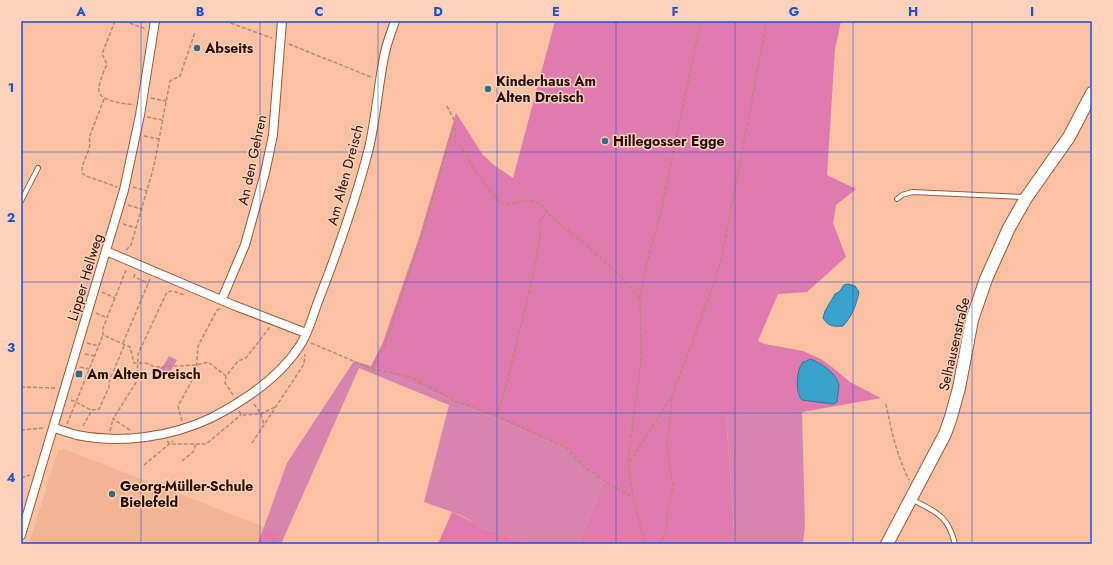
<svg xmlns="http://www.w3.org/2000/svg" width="1113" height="565" viewBox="0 0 1113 565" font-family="Jost,sans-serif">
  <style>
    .built { fill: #f2b493 }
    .green { fill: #d784ae }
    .forest { fill: #e07bb0 }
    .water { fill: #39a2cb; stroke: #34768f }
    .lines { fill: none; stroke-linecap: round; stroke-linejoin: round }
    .lane-casing { stroke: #995a36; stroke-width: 6 }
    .street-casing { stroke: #995a36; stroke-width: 10 }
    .secondary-casing { stroke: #995a36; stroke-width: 14 }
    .path { stroke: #b98a72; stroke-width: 1.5; stroke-dasharray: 4 2; stroke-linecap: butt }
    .lane { stroke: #fff; stroke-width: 4 }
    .street { stroke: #fff; stroke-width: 8 }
    .secondary { stroke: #fff; stroke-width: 12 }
    .grid { fill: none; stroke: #1d4ed8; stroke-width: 1; stroke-opacity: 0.55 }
    .poi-dot { fill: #336d86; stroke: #fed2bb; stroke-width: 1.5 }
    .labels { text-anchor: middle; stroke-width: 3; stroke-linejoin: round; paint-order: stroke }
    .poi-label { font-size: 14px; font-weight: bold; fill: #270e02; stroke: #fed2bb; text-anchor: start }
    .street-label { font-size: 14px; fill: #270e02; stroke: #fed2bb }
    .neatline { fill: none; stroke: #1d4ed8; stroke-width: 1.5 }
    .grid-label { font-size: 13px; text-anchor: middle; font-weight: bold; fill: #1d4ed8 }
  </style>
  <rect width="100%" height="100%" fill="#fac1a3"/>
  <path class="built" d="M64,449L264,527L257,544H29L58,451Z"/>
  <g class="green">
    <path d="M169,356L177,360L168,376L164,377L154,371V368L163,367Z"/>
    <path d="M354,361L371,366L567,449L603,482L578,544H530L479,527C465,514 442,509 424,502L449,405L359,368L281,544H275L279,533L264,527L287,463Z"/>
    <path d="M802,412L805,526L803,544H735L726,413Z"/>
  </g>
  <g class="forest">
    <path d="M555,21H841L835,49L827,175L856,189L836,205L833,223L846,257L807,292L778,294L758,341L765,344L803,351L821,359L832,367L850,382L881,398L802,412L726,413L735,544H578L603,482L567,449L371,366L383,342L419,238L456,113L483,155L494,165L513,178Z"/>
    <path d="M452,512L475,523L479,527L530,544H438Z"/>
    <path d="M264,527L280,533L275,544H257Z"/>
  </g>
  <g class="water">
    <path d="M848,284L855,286L859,292C856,306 852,316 843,326C833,327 828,326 823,318L825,311L835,294L839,292L844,285Z"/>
    <path d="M810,359C820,362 838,374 839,386C839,391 837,397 837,402L833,404L802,400C795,393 796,369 803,362C804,362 809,360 810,359Z"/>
  </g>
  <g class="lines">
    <g class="lane-casing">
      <g id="lane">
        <path d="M897,199L902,195L912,192L1024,197"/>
        <path d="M21,201L38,168"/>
        <path d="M911,499C936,512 948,515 955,544"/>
      </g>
    </g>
    <g class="street-casing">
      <g id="street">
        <path d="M106,251L233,305L306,333"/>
        <path d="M222,299L245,245L265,173L273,135L282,21"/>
        <path d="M54,428C61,430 69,433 77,435C121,444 171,437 211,418C244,401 278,379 299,347C309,333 313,314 319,299C338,250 356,199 369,148C376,118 378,87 384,57C386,45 391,33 395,21"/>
        <path d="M21,535L124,190L140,115L155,21"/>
      </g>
    </g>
    <g class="secondary-casing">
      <path id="secondary" d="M887,544L945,434L951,417L959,388L972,320L986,279L1009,228L1026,198L1069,137L1092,93"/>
    </g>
    <g class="path">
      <path d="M115,21L102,54L107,64C104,71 100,80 99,87C96,102 123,103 134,105"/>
      <path d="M124,21L146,29"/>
      <path d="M225,21L272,38"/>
      <path d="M289,44L371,77"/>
      <path d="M151,98L166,101"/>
      <path d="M104,99L89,138C93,150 81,160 82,173L86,176L117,187"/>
      <path d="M447,106L455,122V141L466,153L473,168L500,203C512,207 522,198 533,201C542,203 548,214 554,219C584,244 616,268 640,299"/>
      <path d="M147,117L162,120"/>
      <path d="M144,136L159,139"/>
      <path d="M133,187L147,191"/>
      <path d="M128,205L141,209"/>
      <path d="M123,224L136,228"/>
      <path d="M126,250L131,245L154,166L170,81L180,76L195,32"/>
      <path d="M126,270L103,328V335L130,347L134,363H146L155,367L197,365L208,362L226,376"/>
      <path d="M135,274L134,277L146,282L148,284"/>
      <path d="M102,292L115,298"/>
      <path d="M96,313L107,318"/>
      <path d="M87,343L99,346"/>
      <path d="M123,343L150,279"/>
      <path d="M311,343L372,369L410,377L430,387L454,401L497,416L568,449C584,470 609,484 632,497"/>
      <path d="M85,354L95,356"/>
      <path d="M80,367L89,369"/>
      <path d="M372,369L385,345L421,238L454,124"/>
      <path d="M21,387L55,388"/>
      <path d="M233,395L225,383L226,376L238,361L246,358L270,327"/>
      <path d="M71,400L76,402L103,335"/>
      <path d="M254,404L261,414L264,425"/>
      <path d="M886,404C891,430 897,456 909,480"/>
      <path d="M239,411L241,415L261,414L275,407"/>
      <path d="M497,416L508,378L530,289L540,240V221L547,212"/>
      <path d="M182,421L178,406L196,373L198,346L217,310L220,309"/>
      <path d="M67,424L76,402L91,410"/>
      <path d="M83,426L92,410L99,409L109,387V381L125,344"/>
      <path d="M21,430L43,428"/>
      <path d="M130,430L113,419L137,381L138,354L167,292L173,291L184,295"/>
      <path d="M110,431L113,419"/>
      <path d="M167,441L170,444H206L241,415"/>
      <path d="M252,443L304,364L305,354"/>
      <path d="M182,461L193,452L196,444"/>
      <path d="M628,462L641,361L640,299L647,263L661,211L701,21"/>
      <path d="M144,465L173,441"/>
      <path d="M21,478L30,475"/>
      <path d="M645,544L633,497L628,464L672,396L716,278L722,256L767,21"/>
      <path d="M660,544L666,532L668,511L673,486L667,448L672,397"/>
    </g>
    <use href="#lane" class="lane"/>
    <use href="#street" class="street"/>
    <use href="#secondary" class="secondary"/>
  </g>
  <path class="grid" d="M141,21V544M260,21V544M378,21V544M497,21V544M616,21V544M735,21V544M853,21V544M972,21V544M21,152H1092M21,282H1092M21,413H1092"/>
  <g class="poi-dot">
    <circle cx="197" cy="48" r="4"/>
    <circle cx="488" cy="89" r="4"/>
    <circle cx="605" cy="141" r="4"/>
    <rect x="75" y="370" width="8" height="8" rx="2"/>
    <circle cx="112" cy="494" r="4"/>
  </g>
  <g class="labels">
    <g class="poi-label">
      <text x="205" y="53">Abseits</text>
      <text x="496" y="86">Kinderhaus Am<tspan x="496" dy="16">Alten Dreisch</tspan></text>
      <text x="613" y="146">Hillegosser Egge</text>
      <text x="87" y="379">Am Alten Dreisch</text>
      <text x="120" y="491">Georg-Müller-Schule<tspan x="120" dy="16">Bielefeld</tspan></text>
    </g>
    <g class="street-label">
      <text transform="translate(252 160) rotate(-78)" y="5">An den Gehren</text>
      <text transform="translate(345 175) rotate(-75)" y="5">Am Alten Dreisch</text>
      <text transform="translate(85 277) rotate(-73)" y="5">Lipper Hellweg</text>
      <text transform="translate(954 344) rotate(-77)" y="5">Selhausenstraße</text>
    </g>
  </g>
  <rect width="1113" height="565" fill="none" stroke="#fed2bb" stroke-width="44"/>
  <rect x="22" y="22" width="1069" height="521" class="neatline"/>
  <g class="grid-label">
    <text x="81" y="16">A</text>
    <text x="200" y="16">B</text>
    <text x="319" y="16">C</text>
    <text x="438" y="16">D</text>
    <text x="556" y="16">E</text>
    <text x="675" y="16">F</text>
    <text x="794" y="16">G</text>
    <text x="913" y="16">H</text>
    <text x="1032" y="16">I</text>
    <text x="11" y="92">1</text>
    <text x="11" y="222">2</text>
    <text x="11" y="352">3</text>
    <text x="11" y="482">4</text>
  </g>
</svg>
